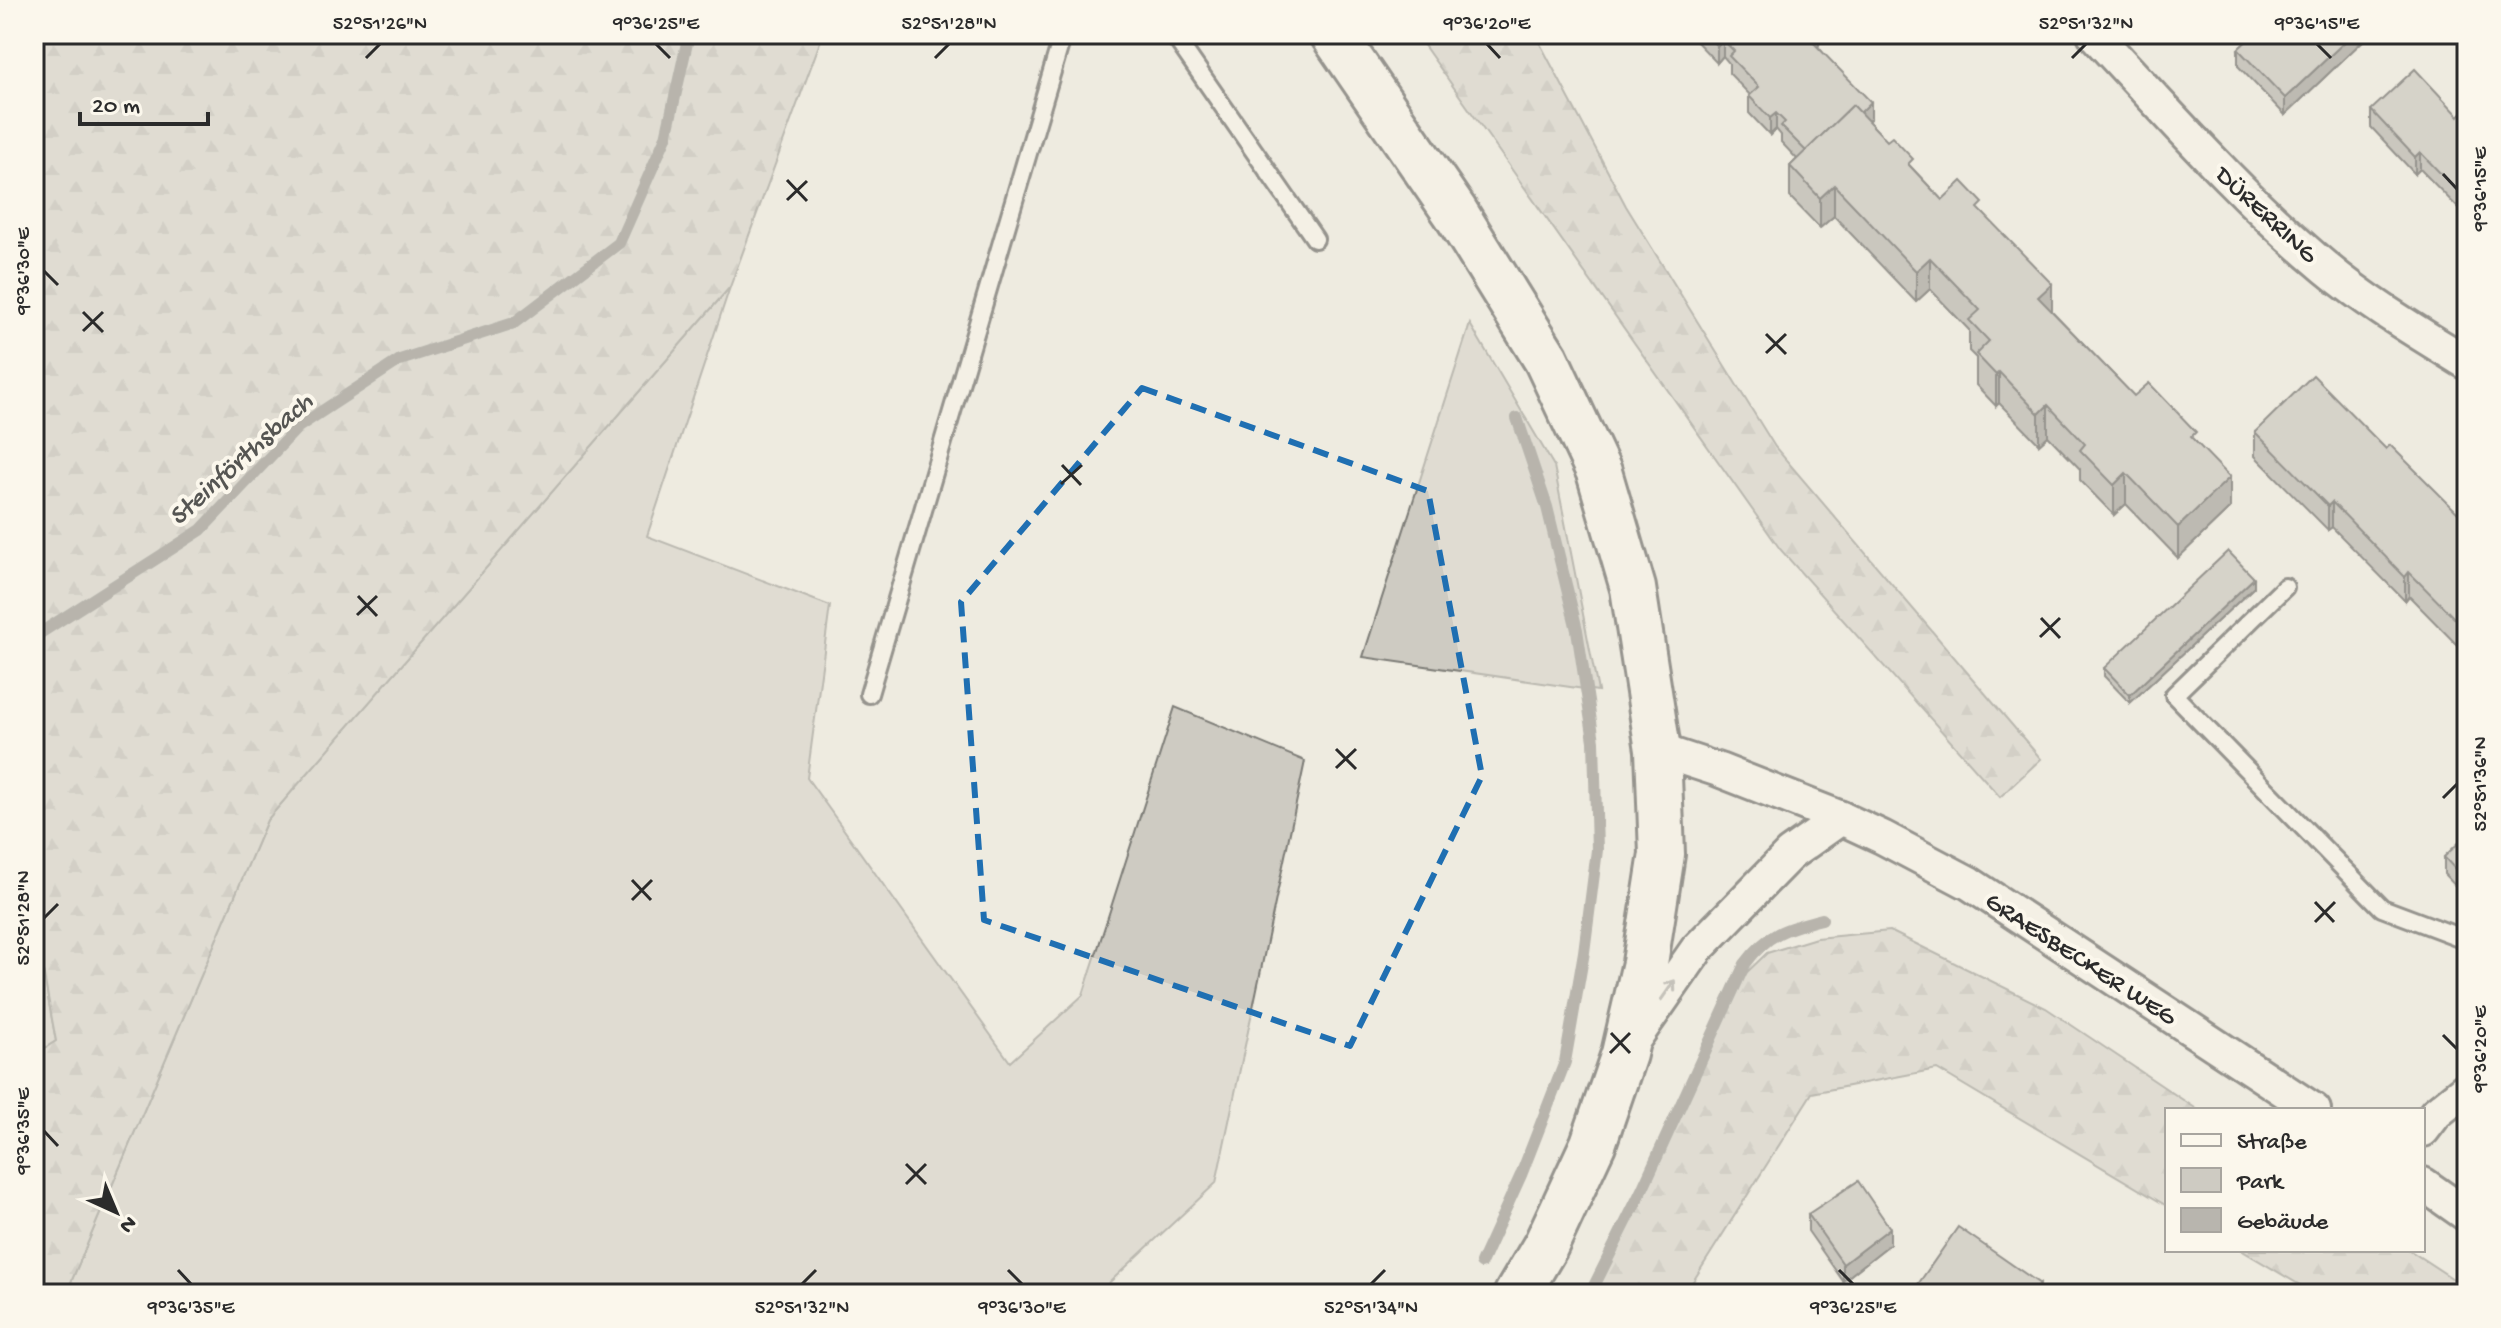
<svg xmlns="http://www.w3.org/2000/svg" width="2501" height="1328" viewBox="0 0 2501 1328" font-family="'Gochi Hand',sans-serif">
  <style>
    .green { fill: #cecbc2; stroke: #7c7b76; stroke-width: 2 }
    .forest { fill: url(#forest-firs); stroke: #7c7b76; stroke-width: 2 }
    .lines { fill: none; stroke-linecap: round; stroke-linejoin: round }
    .stream { stroke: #74726e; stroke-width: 12 }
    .service-casing { stroke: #2b2b2b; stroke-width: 22 }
    .minor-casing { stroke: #2b2b2b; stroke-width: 38 }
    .secondary-casing { stroke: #2b2b2b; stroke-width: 50 }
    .service { stroke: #fbf7ec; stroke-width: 16 }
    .minor { stroke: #fbf7ec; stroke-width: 32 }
    .secondary { stroke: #fbf7ec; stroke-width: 44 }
    .wall { fill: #9e9c96; stroke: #2b2b2b; stroke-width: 2 }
    .shaded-wall { fill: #817f7a; stroke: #2b2b2b; stroke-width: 2 }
    .building { fill: #b8b5ae; stroke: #2b2b2b; stroke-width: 2 }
    .oneway { stroke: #93918c }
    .marked { fill: none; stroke: #1f6fb2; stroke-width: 6; stroke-dasharray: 16 10; stroke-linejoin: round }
    .ticks { fill: none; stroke: #2b2b2b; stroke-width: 3 }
    .labels { text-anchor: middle; stroke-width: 8; stroke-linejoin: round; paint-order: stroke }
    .street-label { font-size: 26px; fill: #2b2b2b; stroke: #fbf7ec }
    .water-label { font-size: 28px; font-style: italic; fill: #555552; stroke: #fbf7ec }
    .neatline { fill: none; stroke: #2b2b2b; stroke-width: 3 }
    .ticks-label { font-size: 20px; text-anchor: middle; fill: #2b2b2b }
  </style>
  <defs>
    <pattern id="forest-firs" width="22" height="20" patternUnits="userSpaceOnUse" patternTransform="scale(2)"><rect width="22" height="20" fill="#cecbc2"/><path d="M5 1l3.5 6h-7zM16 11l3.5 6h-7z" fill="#b1aea7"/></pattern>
  </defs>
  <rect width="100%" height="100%" fill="#eeebe0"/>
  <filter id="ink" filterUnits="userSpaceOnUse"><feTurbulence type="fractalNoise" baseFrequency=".0125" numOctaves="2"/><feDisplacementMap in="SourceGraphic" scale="16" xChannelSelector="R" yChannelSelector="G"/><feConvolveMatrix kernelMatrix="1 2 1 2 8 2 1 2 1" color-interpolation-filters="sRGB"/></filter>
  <g filter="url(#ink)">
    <g class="green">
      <path d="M730,287L647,536L830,606L807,778L1010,1062L1083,995L1175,707L1305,761L1216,1183L1097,1294H66L267,820Z"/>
      <path d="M1470,324L1554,466L1598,691L1363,657Z"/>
      <path d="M34,921L56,1041L34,1055Z"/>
    </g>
    <g class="forest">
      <path d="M34,34H823L730,287L267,820L66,1294H34V1055L56,1041L34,921Z"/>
      <path d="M1416,34H1535L1626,206L1775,447L2041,759L2000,797L1780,549Z"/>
      <path d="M1890,931L2046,1008L2198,1110H2167V1206L1937,1069L1812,1093L1685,1294H1595L1742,977L1767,953L1816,938Z"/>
      <path d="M2241,1250H2409L2467,1288V1294H2315Z"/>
    </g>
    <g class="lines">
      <g class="stream">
        <path d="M34,637L201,530L298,427L400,360L514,323L619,243L666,137L689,34"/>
        <path d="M1481,1263L1521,1175L1565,1062L1584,952L1597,850L1594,741L1577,630L1547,507L1517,418"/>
        <path d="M1590,1294L1641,1192L1745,964C1768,933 1786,928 1822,919"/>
      </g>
      <g class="service-casing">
        <g id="service">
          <path d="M1173,34L1315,239"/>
          <path d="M2285,587L2174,695L2382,908L2467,940"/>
          <path d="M869,694L1063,34"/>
        </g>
      </g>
      <g class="minor-casing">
        <g id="minor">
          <path d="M2094,34C2169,114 2241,197 2326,268C2369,304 2419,333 2467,363"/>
          <path d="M1658,750L1719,770L1841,818L1882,837L1969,883L2314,1110"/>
          <path d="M1635,1038L1697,949L1790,854L1841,818"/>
          <path d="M2423,1130L2436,1113L2467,1088"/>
          <path d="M2423,1184L2467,1215"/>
        </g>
      </g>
      <g class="secondary-casing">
        <path id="secondary" d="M1333,34L1455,212L1546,359L1599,472L1633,588L1658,750L1662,854L1645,963L1624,1054L1593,1144L1546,1245L1517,1294"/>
      </g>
      <use href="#service" class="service"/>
      <use href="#minor" class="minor"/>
      <use href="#secondary" class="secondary"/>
    </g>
    <g class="wall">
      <path d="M1697,34H1819V45L1818,46L1871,118L1868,121L1942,200L1983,213L2052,311L2134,396L2196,442L2230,508L2178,558L2126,504L2114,515L2080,480V469L2048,436L2039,444L1999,403L1996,406L1976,385V358L1969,351V330L1930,289L1916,302L1834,216L1820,228L1790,197V166L1797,159L1781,142V135L1776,129L1770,135L1749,113V96L1750,95L1729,73V63L1723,56L1717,63L1697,42Z"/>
      <path d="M2254,34H2370L2285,115L2238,66V49Z"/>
      <path d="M2467,109V211L2464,214L2420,169L2415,174L2371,127V110L2459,116Z"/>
      <path d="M2255,432L2386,449L2464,519L2467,516V655L2409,596L2405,601L2332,527L2328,530L2255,456Z"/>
      <path d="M2254,587L2130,703L2104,676V668Z"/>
      <path d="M2467,835V898L2444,874V857Z"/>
      <path d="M1808,1214L1890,1244L1843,1281L1808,1231Z"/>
    </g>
    <g class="shaded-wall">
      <path d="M1813,34H1819V45L1809,54V38Z"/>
      <path d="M2353,34H2370L2285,115V98Z"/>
      <path d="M1723,40V56L1717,63V46Z"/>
      <path d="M1871,102V118L1812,175V158Z"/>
      <path d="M1776,113V129L1770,135V118Z"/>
      <path d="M2420,152V169L2415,174V157Z"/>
      <path d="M1834,185V216L1820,228V198Z"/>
      <path d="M2467,194V211L2464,214V198Z"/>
      <path d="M1930,258V289L1916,302V271Z"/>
      <path d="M2052,284V315L2038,297Z"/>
      <path d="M1999,372V403L1996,406V375Z"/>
      <path d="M2048,405V436L2039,444V414Z"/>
      <path d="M2126,473V504L2114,515V485Z"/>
      <path d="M2230,477V508L2178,558V527Z"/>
      <path d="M2332,502V527L2328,530V506Z"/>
      <path d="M2409,572V596L2405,601V577Z"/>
      <path d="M2254,578V587L2130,703V695Z"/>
      <path d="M1890,1228V1244L1843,1281V1264Z"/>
      <path d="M2040,1284V1294H2033Z"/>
    </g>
    <g class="building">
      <path d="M1705,34H1813L1809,38L1871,102L1860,113L1853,105L1806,151L1781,126L1785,122L1776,113L1770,118L1749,96L1759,87L1729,56L1734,51L1723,40L1717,46Z"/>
      <path d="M2254,34H2353L2285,98L2238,49Z"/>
      <path d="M2415,69L2459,116L2466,108L2467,109V194L2464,198L2420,152L2415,157L2371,110Z"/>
      <path d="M1853,105L1887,141L1892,137L1913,159L1908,164L1942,200L1962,181L1983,203L1978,208L2052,284L2038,297L2134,396L2149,383L2196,432L2191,437L2230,477L2178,527L2126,473L2114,485L2080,450L2085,444L2048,405L2039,414L1999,372L1996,375L1976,354L1989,341L1969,320L1980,310L1930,258L1916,271L1834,185L1820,198L1790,166Z"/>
      <path d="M2313,375L2386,449L2390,445L2464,519L2467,516V631L2409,572L2405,577L2332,502L2328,506L2255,432Z"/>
      <path d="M2228,551L2254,578L2130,695L2104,668Z"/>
      <path d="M2467,835V882L2444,857Z"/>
      <path d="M1858,1181L1890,1228L1843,1264L1808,1214Z"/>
      <path d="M1958,1227L2040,1284L2033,1294H1920L1914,1290Z"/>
    </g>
    <defs><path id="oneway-shaft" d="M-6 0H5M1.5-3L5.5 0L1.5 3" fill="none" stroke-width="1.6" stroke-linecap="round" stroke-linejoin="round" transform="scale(2)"/></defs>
    <use class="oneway" href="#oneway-shaft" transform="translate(1668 990) rotate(-55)"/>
  </g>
  <path d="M0 0H2501V1328H0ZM1142,388L1428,491L1482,776L1350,1046L984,920L961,602Z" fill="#eeebe0" fill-opacity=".55" fill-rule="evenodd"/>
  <path class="marked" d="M1142,388L1428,491L1482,776L1350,1046L984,920L961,602Z"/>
  <path class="ticks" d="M656,44L670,58M1487,44L1500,58M2317,44L2331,58M366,58L380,44M935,58L949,44M2072,58L2086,44M2443,174L2457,189M787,180L807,201M787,200L807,181M44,271L58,285M83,312L103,332M83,331L103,312M1766,334L1786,354M1766,353L1786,334M1062,465L1081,485M1061,484L1082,465M358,596L377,616M357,615L377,596M2041,618L2060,638M2040,637L2060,618M1336,749L1356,769M1336,768L1356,749M2443,798L2457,784M632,880L651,900M632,900L652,880M2315,902L2334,922M44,918L58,904M2315,922L2335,902M1611,1033L1630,1053M2443,1035L2457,1049M1610,1053L1630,1033M44,1131L58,1146M906,1164L926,1184M906,1184L926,1164M178,1270L191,1284M1008,1270L1022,1284M1839,1270L1853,1284M802,1284L816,1270M1371,1284L1385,1270"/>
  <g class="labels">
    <g class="street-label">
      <text transform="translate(2268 213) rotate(43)" y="9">DÜRERRING</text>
      <text transform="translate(2082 957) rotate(33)" y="9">GRAESBECKER WEG</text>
    </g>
    <g class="water-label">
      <text transform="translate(239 457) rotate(-42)" y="10">Steinförthsbach</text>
    </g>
  </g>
  <rect width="2501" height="1328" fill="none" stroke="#fbf7ec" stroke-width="88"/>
  <rect x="2165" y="1108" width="260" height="144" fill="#fbf7ec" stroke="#a8a59f" stroke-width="2"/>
  <rect x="2181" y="1134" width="40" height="12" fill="#fbf7ec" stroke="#a8a59f" stroke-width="2"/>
  <text x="2237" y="1148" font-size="24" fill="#2b2b2b">Straße</text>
  <rect x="2181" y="1168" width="40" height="24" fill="#cecbc2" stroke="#a8a59f" stroke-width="2"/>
  <text x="2237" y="1188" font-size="24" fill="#2b2b2b">Park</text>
  <rect x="2181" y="1208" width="40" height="24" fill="#b8b5ae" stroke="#a8a59f" stroke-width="2"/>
  <text x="2237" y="1228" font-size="24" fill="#2b2b2b">Gebäude</text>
  <g transform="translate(116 1212) rotate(136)" stroke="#fbf7ec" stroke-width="6" paint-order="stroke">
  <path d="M0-6L14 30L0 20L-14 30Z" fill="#2b2b2b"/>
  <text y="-12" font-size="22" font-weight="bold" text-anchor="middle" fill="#2b2b2b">N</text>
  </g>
  <path d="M80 112v12h128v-12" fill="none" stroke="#2b2b2b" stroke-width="4"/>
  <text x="92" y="112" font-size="24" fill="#2b2b2b" stroke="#fbf7ec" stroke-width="6" paint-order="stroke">20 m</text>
  <rect x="44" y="44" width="2413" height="1240" class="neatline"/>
  <g class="ticks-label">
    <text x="380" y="29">52°51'26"N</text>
    <text x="656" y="29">9°36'25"E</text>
    <text x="949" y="29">52°51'28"N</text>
    <text x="1487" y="29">9°36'20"E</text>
    <text x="2086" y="29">52°51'32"N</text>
    <text x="2317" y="29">9°36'15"E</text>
    <text transform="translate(2479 189) rotate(-90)" y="7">9°36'15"E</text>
    <text transform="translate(22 271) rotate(-90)" y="7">9°36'30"E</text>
    <text transform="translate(2479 784) rotate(-90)" y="7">52°51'36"N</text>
    <text transform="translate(22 918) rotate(-90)" y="7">52°51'28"N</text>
    <text transform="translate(2479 1049) rotate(-90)" y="7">9°36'20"E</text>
    <text transform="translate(22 1131) rotate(-90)" y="7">9°36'35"E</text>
    <text x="191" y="1313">9°36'35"E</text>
    <text x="802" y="1313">52°51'32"N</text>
    <text x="1022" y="1313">9°36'30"E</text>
    <text x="1371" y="1313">52°51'34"N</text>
    <text x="1853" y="1313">9°36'25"E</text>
  </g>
</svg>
